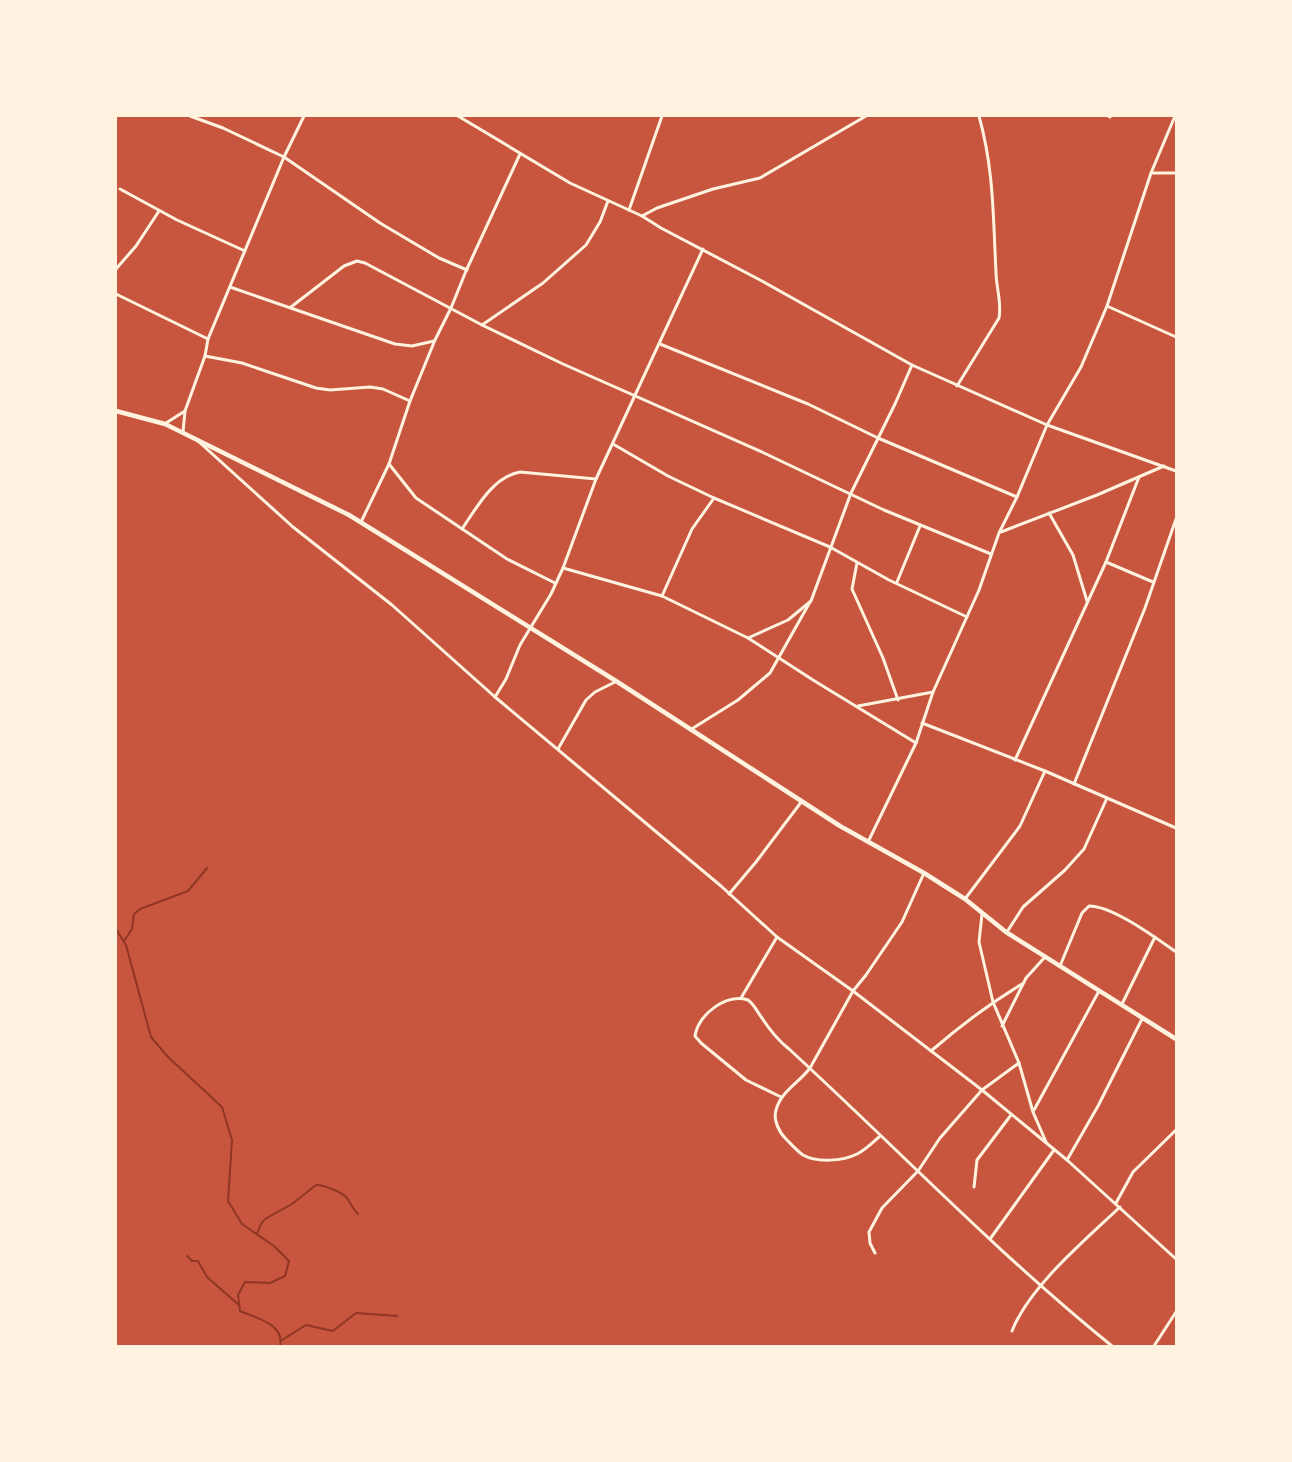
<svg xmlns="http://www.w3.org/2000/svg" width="1292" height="1462" viewBox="0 0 1292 1462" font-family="'PT Serif',serif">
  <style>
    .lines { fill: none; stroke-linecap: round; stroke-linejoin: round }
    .stream { stroke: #8f3625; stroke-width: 2 }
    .minor { stroke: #fff3e0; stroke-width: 3 }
    .tertiary { stroke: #fff3e0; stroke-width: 4.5 }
  </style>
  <rect width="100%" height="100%" fill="#c8553d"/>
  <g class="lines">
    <g class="stream">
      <path d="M116,929L126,945L151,1037L168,1057L222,1107L232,1140L228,1201L242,1224L274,1246L289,1261L285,1276L270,1283L245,1282L238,1295L240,1311C256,1318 285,1324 280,1346"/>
      <path d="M124,941L132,929L134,914L140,909L188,891L207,868"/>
      <path d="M257,1234L261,1224L265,1219L292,1204L316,1185C324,1185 342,1192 347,1198C351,1204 353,1209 358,1214"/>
      <path d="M187,1256L192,1261H198L207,1277L239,1305"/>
      <path d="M282,1340L306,1325L333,1331L356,1313L397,1316"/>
    </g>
    <g class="minor">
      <path d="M190,116L223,128L284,157L380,223L439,258L467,270"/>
      <path d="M458,116L570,183L642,216L661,228L762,281L912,365L1047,425L1176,471"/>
      <path d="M1108,116L1110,117"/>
      <path d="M1151,173H1176"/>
      <path d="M120,189L177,220L245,251"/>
      <path d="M629,210L662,116"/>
      <path d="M642,216L657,208L713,189L760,178L866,116"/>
      <path d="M116,269L136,246L159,211"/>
      <path d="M230,287L395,344L412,346L434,341"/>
      <path d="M116,294L208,339"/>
      <path d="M1107,306L1176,337"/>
      <path d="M291,307L344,266L357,261L365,263L482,325L563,364L764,453L884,510L991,554"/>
      <path d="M482,325L543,283L586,245L600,222L608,201"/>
      <path d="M660,344L808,404L878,438L1017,497"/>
      <path d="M205,356L242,363L316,388L330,390L370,387L383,389L410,401"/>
      <path d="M957,386L999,318C1002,303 996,287 996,272C993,216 994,170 979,116"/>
      <path d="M166,423L185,411"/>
      <path d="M183,432L185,411L205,356L208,339L284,157L304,116"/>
      <path d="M198,441L293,527L392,605L495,697L721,886L777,937L853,991L982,1090L1067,1160L1176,1259"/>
      <path d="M613,444L668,476L714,498L830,547L889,580L967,617"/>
      <path d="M389,464L416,498L507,559L555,583"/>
      <path d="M1049,513L1073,555L1087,601"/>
      <path d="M361,522L389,464L410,401L435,340L451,308L466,271L520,154"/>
      <path d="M462,529C477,507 493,477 520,472L596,479"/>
      <path d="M1001,532L1097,495L1164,466"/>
      <path d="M1106,562L1153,582"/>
      <path d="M857,563L852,589L883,658L898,700"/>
      <path d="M563,568L662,596L748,638L788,620L811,601L851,493L895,404L912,365"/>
      <path d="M897,582L920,526"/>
      <path d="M662,596L692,529L714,498"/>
      <path d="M748,638L813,680L916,743"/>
      <path d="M495,697L506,679L520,645L551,594L563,568L596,479L703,249"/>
      <path d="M858,706L933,692"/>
      <path d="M922,723L1045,771L1176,828"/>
      <path d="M690,730L738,700L770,673L810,602"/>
      <path d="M558,749L586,700L595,692L615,682"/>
      <path d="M1015,760L1106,562L1139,477"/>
      <path d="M1074,784L1145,608L1176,519"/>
      <path d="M868,842L916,743L933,692L979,590L999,533L1017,497L1047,425L1081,367L1107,306L1151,173L1175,116"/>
      <path d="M729,894L756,862L802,801"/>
      <path d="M965,899L1020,826L1045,771"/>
      <path d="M982,914L979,942L993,1002L1019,1063L1033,1112L1046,1142"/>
      <path d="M1007,932L1023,907L1065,870L1084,849L1107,798"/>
      <path d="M1060,966L1082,913L1089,906C1113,906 1156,938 1176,952"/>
      <path d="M741,998L777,937"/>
      <path d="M1122,1004L1155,937"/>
      <path d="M1002,1026L1026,978L1045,957"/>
      <path d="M931,1051C960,1026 989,1004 1022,984"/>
      <path d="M781,1097L746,1080L701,1043L695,1036C698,1014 727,993 748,1000C755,1005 757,1012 762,1018C769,1029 779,1041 789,1049C897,1148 998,1254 1112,1346"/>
      <path d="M1034,1110L1099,991"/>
      <path d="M879,1137C872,1143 865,1150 857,1154C843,1161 817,1163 803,1155C797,1151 791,1144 786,1139C779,1132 773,1120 776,1110C781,1091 799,1083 810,1068L853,991L866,975L902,922L924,873"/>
      <path d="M1067,1160L1098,1106L1142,1019"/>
      <path d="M974,1187L977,1160L1011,1115"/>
      <path d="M1116,1203L1133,1172L1176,1130"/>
      <path d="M990,1239L1054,1150"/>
      <path d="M875,1253L870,1243L869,1232L882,1208L918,1171L940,1138L982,1090L1019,1063"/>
      <path d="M1012,1331C1029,1287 1085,1240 1120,1207"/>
      <path d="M1154,1346L1176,1312"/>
    </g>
    <path class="tertiary" d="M116,411L165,424L349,515L616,681L840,826L924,873L965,899L1006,932L1176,1039"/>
  </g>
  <rect width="1292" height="1462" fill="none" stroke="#fff3e0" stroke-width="234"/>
</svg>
